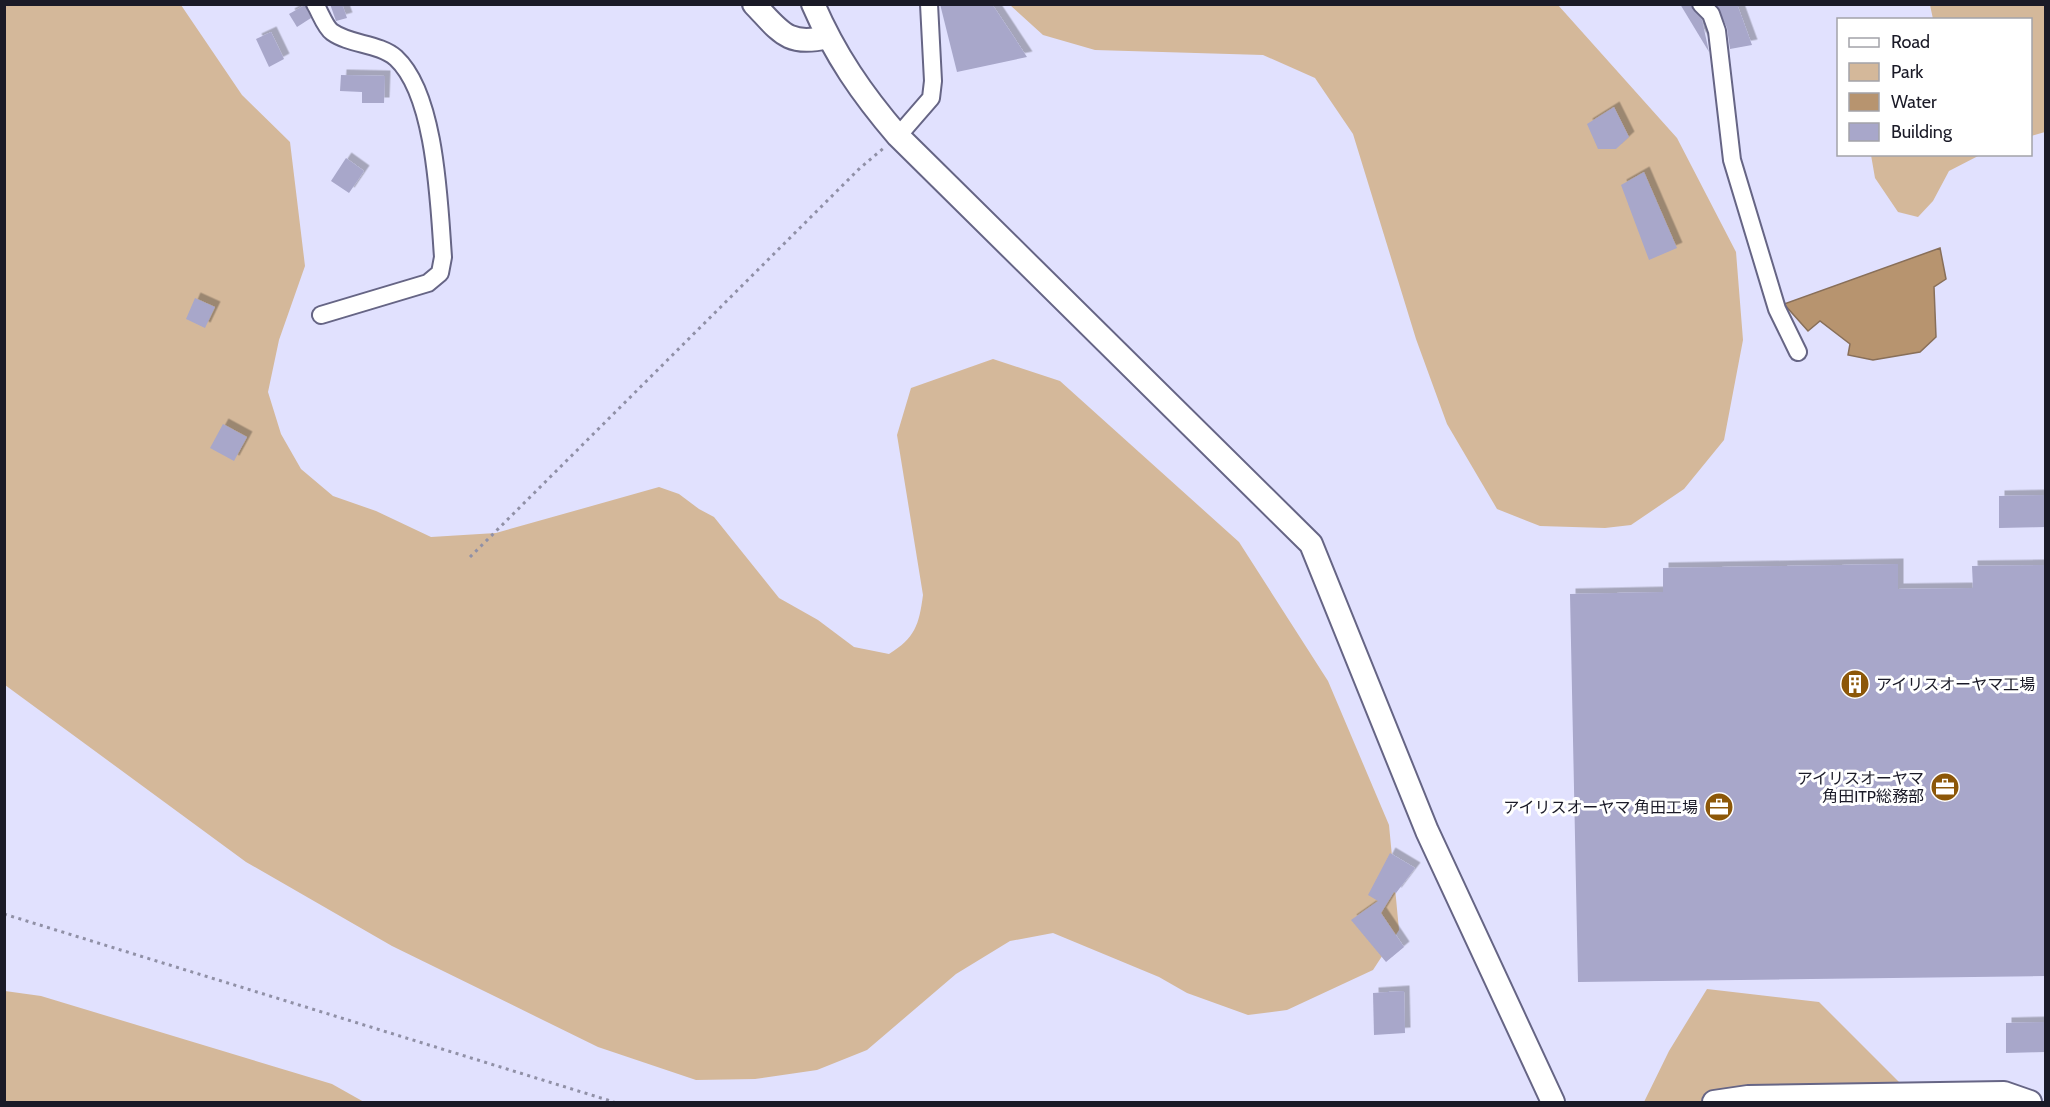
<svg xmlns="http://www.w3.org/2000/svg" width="2050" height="1107" viewBox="0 0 2050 1107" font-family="Cabin,'Noto Sans JP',sans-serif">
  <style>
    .green { fill: #d4b89a }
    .water { fill: #b7946f; stroke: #886f59; stroke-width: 1.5 }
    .building { fill: #a8a7ca; filter: url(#shadow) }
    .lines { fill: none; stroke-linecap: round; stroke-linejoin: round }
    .street-casing { stroke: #666585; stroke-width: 20 }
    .secondary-casing { stroke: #666585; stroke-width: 26 }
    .path { stroke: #9090a6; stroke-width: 3; stroke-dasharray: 3 4.5; stroke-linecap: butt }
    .street { stroke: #fff; stroke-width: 16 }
    .secondary { stroke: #fff; stroke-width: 22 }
    .labels { text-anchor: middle; stroke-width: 6; stroke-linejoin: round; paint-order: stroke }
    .poi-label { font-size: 16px; fill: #1a1a27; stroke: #fff; text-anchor: end }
  </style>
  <defs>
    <filter id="shadow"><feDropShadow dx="5.5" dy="-5.5" stdDeviation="0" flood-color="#0004"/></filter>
  </defs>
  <rect width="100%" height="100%" fill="#e1e1fe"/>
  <g class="green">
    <path d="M4,5H181L242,95L290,142L305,266L279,340L268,392L281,434L301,469L333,496L376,511L431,537L496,533L659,487L679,494L699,509L714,517L779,598L818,620L854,647L889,654C915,638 919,625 923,595L897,435L911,388L993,359L1060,381L1239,542L1328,681L1389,825L1399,930L1373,970L1287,1010L1248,1015L1187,993L1159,977L1053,933L1010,941L956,974L867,1050L817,1070L755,1079L696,1080L598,1047L392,946L246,862L5,685Z"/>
    <path d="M1010,5H1558L1677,138L1736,252L1743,340L1724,440L1684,489L1631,525L1605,528L1540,526L1497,509L1447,424L1416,339L1353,134L1315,78L1263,55L1095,50L1043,35Z"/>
    <path d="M1930,5H2045V132L2031,136L2030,20L1933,19Z"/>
    <path d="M1871,155V154L1980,155L1949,171L1933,201L1918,217L1898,212L1875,178Z"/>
    <path d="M1707,989L1819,1002L1903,1086L1934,1102H1644L1669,1051Z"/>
    <path d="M5,991L41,996L332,1084L364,1102H5Z"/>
  </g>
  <path class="water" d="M1940,248L1946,279L1934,287L1936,337L1920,352L1873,360L1848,355L1850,344L1820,321L1808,331L1784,304Z"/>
  <g class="building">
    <path d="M330,4H342L347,18L336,21Z"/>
    <path d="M940,4H992L1027,57L957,72Z"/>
    <path d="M1680,4H1691L1702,20L1709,52Z"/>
    <path d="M1716,4H1737L1752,45L1730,49L1727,28Z"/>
    <path d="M305,5L311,18L297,27L289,14Z"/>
    <path d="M271,32L284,59L269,67L256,39Z"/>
    <path d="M341,75L385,76L384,103H362V92L340,91Z"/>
    <path d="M1614,107L1629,137L1616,149H1598L1587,124Z"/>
    <path d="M346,158L364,171L349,193L331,181Z"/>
    <path d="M1644,172L1677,248L1649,260L1621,185Z"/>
    <path d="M195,298L215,307L205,328L186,319Z"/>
    <path d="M223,424L247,437L234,461L210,448Z"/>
    <path d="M2046,495V527L1999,528V496Z"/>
    <path d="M1898,564V589L1973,588L1972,566L2046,565V976L1578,982L1570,594L1663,592V568Z"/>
    <path d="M1390,853L1415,868L1396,893L1394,892L1381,913L1404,947L1386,962L1351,920L1378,901L1368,895Z"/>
    <path d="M1404,991L1405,1033L1374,1035L1373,993Z"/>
    <path d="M2046,1022V1052L2006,1053V1023Z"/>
  </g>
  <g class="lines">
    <g class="street-casing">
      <g id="street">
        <path d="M315,4C320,12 325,27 332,32C350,45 379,43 396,58C436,95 439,204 443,257L440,273L428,283L321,315"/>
        <path d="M1701,4L1711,14L1717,31L1732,160L1777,309L1798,352"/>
        <path d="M898,136L931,98L933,81L929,4"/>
      </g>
    </g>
    <g class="secondary-casing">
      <g id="secondary">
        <path d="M754,4C780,31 787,47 827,37"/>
        <path d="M813,4C835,55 862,94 898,136L1311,544L1427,831L1553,1102"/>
        <path d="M1714,1102L1748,1097L2004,1093L2030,1102"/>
      </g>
    </g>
    <g class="path">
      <path d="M470,557L860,168L885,147"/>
      <path d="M4,914L614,1102"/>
    </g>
    <use href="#street" class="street"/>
    <use href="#secondary" class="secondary"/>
  </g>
  <defs>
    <g id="building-disc" transform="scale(1.5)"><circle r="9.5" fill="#8c5708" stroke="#fff"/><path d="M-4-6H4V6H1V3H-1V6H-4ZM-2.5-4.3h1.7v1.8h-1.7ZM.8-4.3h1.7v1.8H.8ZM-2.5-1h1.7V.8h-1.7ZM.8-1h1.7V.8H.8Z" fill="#fff"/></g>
    <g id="office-disc" transform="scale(1.5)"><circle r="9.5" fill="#8c5708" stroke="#fff"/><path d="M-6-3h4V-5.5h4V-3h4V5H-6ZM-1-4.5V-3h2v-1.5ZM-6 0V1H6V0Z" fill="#fff"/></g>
  </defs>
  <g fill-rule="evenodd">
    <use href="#building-disc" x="1855" y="684"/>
    <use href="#office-disc" x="1945" y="787"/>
    <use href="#office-disc" x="1719" y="807"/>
  </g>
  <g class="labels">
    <g class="poi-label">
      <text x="1876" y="690" text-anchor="start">アイリスオーヤマ工場</text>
      <text x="1924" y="784">アイリスオーヤマ<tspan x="1924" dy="18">角田ITP総務部</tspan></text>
      <text x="1698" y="813">アイリスオーヤマ 角田工場</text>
    </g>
  </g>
  <rect width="2050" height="1107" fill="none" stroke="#1a1a27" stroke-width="12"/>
  <rect x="1837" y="18" width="195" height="138" fill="#ffffff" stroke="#a3a3a9" stroke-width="1.5"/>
  <rect x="1849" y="38" width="30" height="9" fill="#ffffff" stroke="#a3a3a9" stroke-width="1.5"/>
  <text x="1891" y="48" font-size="18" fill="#1a1a27">Road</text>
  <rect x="1849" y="63" width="30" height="18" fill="#d4b89a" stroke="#a3a3a9" stroke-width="1.5"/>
  <text x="1891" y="78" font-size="18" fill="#1a1a27">Park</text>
  <rect x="1849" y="93" width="30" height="18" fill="#b7946f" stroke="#a3a3a9" stroke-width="1.5"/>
  <text x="1891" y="108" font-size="18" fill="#1a1a27">Water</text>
  <rect x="1849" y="123" width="30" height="18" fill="#a8a7ca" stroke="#a3a3a9" stroke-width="1.5"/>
  <text x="1891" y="138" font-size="18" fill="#1a1a27">Building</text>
</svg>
